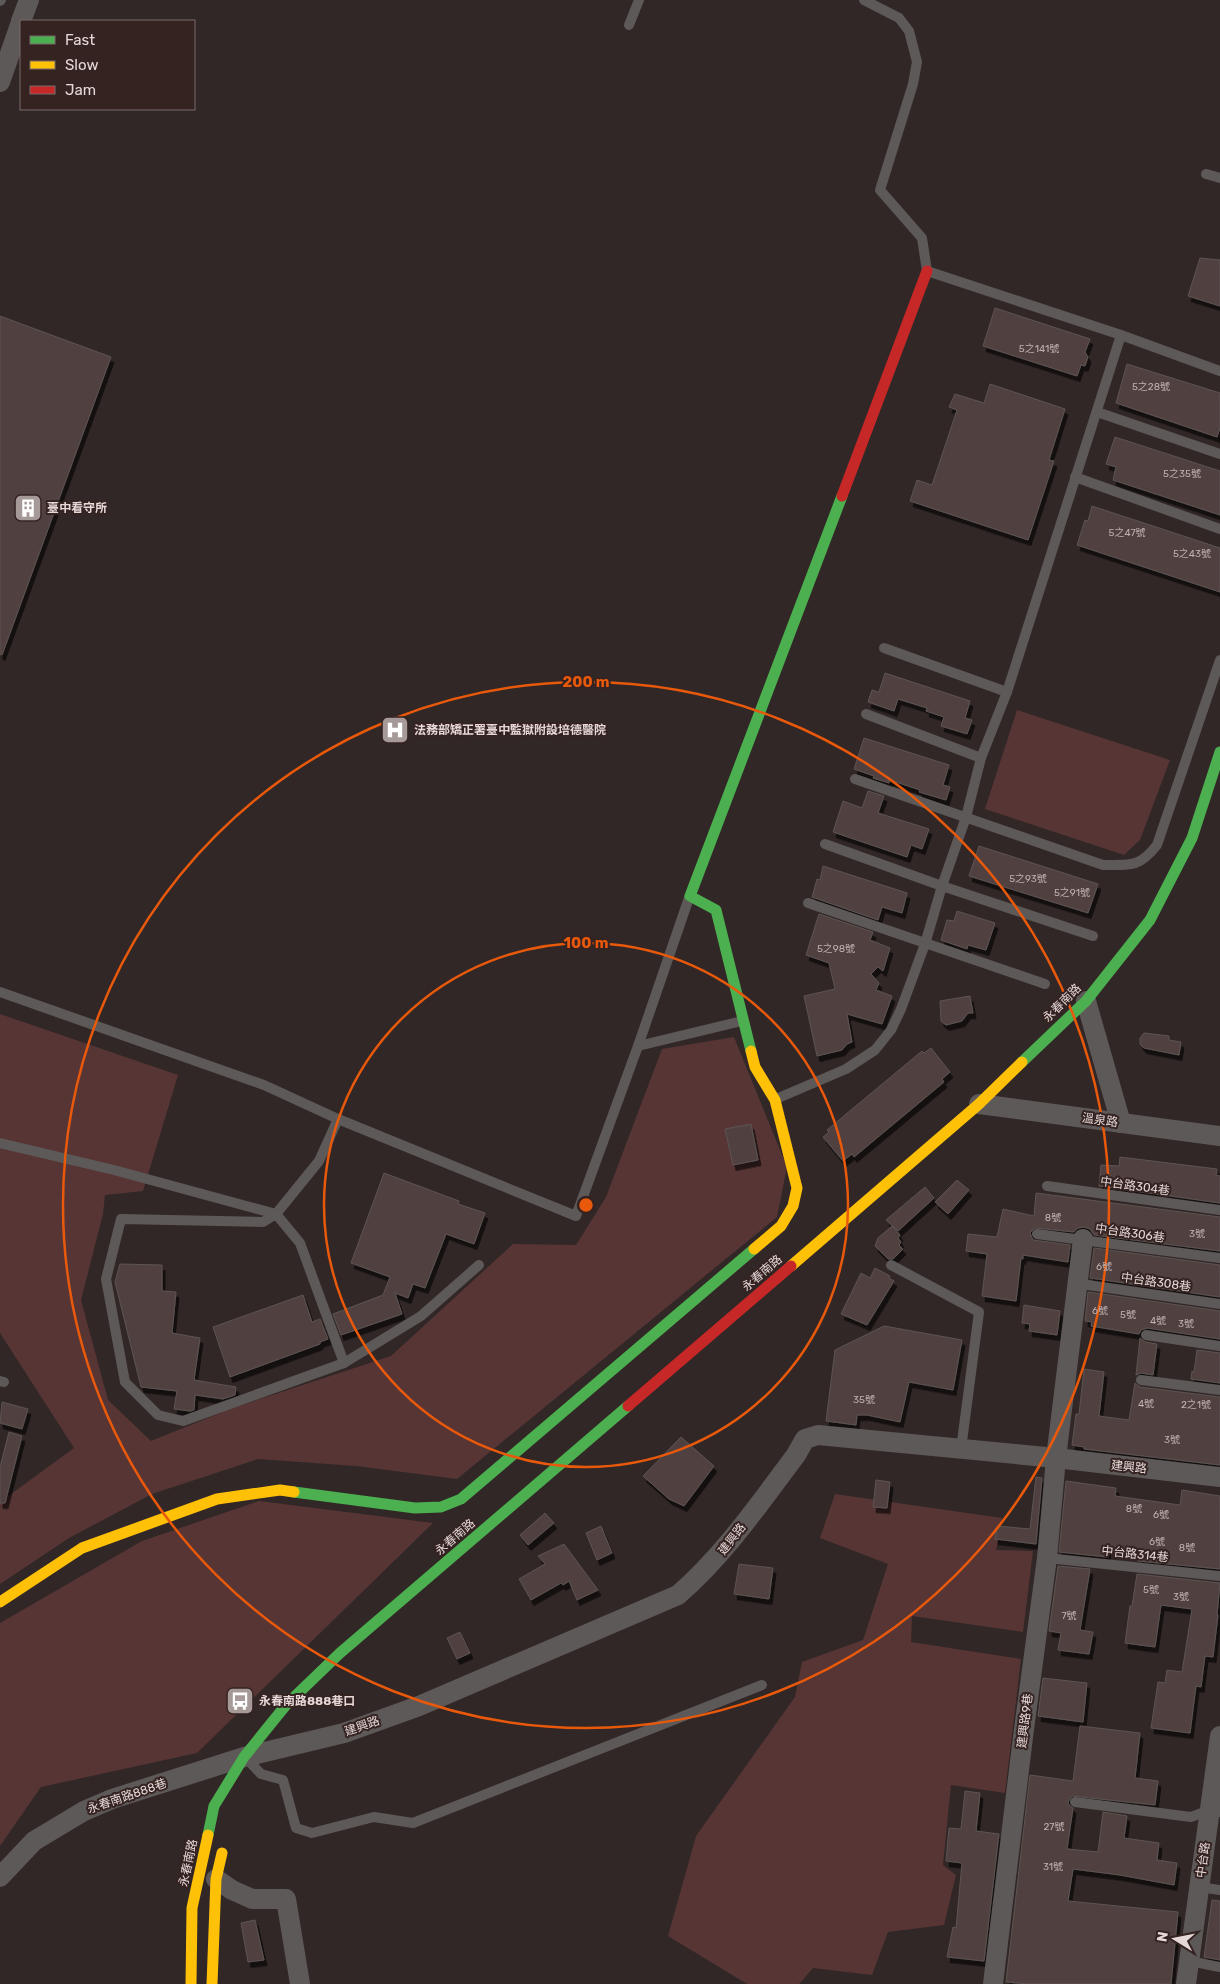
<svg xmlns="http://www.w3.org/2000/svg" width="1220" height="1984" viewBox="0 0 1220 1984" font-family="Rubik,'Noto Sans TC',sans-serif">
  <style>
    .green { fill: #573535 }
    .building { fill: #514140; stroke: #5c5453; filter: url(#shadow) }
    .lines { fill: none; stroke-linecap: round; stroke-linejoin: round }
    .lane { stroke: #5d5958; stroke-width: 10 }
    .street { stroke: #5d5958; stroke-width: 20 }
    .fast { stroke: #4caf50; stroke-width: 11 }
    .slow { stroke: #ffc107; stroke-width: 11 }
    .jam { stroke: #c62828; stroke-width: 11 }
    .ring { fill: none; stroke: #e8590c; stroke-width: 2.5 }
    .labels { text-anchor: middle; stroke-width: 4; stroke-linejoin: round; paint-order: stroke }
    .number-label { font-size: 10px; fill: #c0b2b1 }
    .poi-label { font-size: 12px; font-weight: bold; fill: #e5d8d7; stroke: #352322; text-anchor: start }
    .street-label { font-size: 12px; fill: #e5d8d7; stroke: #352322 }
    .centre { fill: #e8590c; stroke: #352322; stroke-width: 2.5 }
    .ring-label { font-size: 15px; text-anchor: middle; font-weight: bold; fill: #e8590c; stroke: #352322; stroke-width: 4; stroke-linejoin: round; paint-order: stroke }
  </style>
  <defs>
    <filter id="shadow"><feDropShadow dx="3" dy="5.5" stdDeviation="0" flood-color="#0009"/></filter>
  </defs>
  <rect width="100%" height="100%" fill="#312726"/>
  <g class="green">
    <path d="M1017,710L1170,760L1140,840L1124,855L985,809Z"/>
    <path d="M0,1014L178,1075L143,1191L105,1195L103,1214L81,1300L108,1400L151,1441L230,1409L391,1356L513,1244L576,1245L606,1197L662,1049L734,1037L787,1167L777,1217L457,1479L356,1466L258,1459L152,1494L69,1538L0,1584V1502L74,1448L0,1333Z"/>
    <path d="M835,1494L1002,1518L996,1550L1033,1551L1023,1632L912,1616L911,1642L1021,1659L1005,1793L951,1785L943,1865L956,1875L944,1925L888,1932L872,1975L813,1968L799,1984H747L668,1936L696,1836L795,1697L802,1662L863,1640L888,1564L820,1538Z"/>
    <path d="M259,1501L433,1523L197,1753L41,1787L0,1846V1623L142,1541Z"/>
  </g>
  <g class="building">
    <path d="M1200,258L1220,260V306L1188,296Z"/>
    <path d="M995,308L1090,339L1085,352L1088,357L1085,366L1081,365L1077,376L983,346Z"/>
    <path d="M0,316L111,357L2,655L0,654Z"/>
    <path d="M1127,364L1220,393V428L1217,437L1116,403Z"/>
    <path d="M990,384L1065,409L1049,460L1054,461L1028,540L910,501L917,480L932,485L957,410L949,407L955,394L984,403Z"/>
    <path d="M1115,437L1220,471V515L1113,480L1116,467L1106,464Z"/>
    <path d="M1092,506L1220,548V592L1077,545L1085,520L1088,521Z"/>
    <path d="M885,673L970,701L965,718L972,720L967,734L941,726L944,717L926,711L927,708L898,699L894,711L868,702L872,690L879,692Z"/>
    <path d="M864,738L949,765L943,785L950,787L946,800L919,792L920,790L890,780L889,783L873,778L874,776L854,769Z"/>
    <path d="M868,791L884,796L878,813L929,829L922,849L911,845L907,857L833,832L843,801L862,808Z"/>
    <path d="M979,846L1098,884L1088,913L969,876Z"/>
    <path d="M823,866L907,893L902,913L882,907L878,920L812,897L817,879L820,880Z"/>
    <path d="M957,911L995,923L986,950L968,945L967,949L941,940L947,920L954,921Z"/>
    <path d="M819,914L873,932L870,940L890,948L883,971L878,967L871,974L879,983L876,990L892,996L882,1024L847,1014L852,1042L847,1044L842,1050L817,1056L804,996L835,989L829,963L806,955Z"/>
    <path d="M970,996L973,1013H968L962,1021L946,1025L941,1021L940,1001Z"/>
    <path d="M1144,1033L1169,1036V1040L1181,1042L1179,1055L1144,1048L1140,1044V1038Z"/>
    <path d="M931,1048L950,1072L942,1079L944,1082L854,1157L852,1154L843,1161L823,1137L829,1132L827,1130L922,1051L924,1053Z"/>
    <path d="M751,1124L758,1160L733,1165L725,1129Z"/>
    <path d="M1120,1157L1217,1169L1216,1175L1220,1176V1203L1099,1186L1101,1165L1119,1166Z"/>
    <path d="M384,1173L459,1201L458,1204L485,1213L474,1244L446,1234L425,1288L413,1284L408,1298L395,1293L402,1314L341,1335L333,1314L383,1295L390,1277L351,1263Z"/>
    <path d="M957,1180L969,1190L948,1214L935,1202Z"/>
    <path d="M925,1187L934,1198L898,1231L886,1220Z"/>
    <path d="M1036,1193L1220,1217V1251L1094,1235L1090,1229L1084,1227L1078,1228L1074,1232L1035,1228L1030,1233L1033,1240L1070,1245L1068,1262L1023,1255V1259L1021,1258L1016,1301L982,1296L987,1254L966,1251L968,1234L997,1237L1003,1209L1034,1216Z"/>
    <path d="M892,1226L900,1235L898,1238L901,1242L899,1245L903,1249L893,1259H888L875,1246L878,1238Z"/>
    <path d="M1094,1248L1220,1265V1297L1090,1278Z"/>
    <path d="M120,1264L162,1265V1291L176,1292L172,1333L200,1338L194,1380L236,1387L235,1395L223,1399L195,1395L194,1410L190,1411L174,1409L177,1391L141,1387L115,1282Z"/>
    <path d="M875,1268L890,1276L889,1278L894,1281L867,1325L841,1314L861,1273L870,1278Z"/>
    <path d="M1088,1292L1220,1311V1339L1147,1328L1141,1330L1139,1334L1091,1326L1092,1322L1085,1321Z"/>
    <path d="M303,1295L312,1322L320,1319L328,1339L320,1342V1344L230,1377L213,1327Z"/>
    <path d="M1024,1305L1060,1311L1057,1335L1029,1331L1030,1324L1022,1323Z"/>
    <path d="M884,1326L962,1340L953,1390L909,1382L900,1422L867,1415H857L856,1425L826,1421L835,1350Z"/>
    <path d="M1140,1338L1145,1342L1157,1344L1153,1375L1141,1373L1136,1375Z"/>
    <path d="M1197,1350L1220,1353V1383L1191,1379L1192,1371L1194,1372Z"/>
    <path d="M1084,1369L1104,1372L1099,1416L1129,1420L1135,1383L1140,1387L1220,1397V1465L1084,1449V1447L1072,1445L1076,1414H1079Z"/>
    <path d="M2,1402L28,1409L22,1429L0,1423Z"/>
    <path d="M9,1432L22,1436L5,1503H0V1467Z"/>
    <path d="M681,1437L714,1466L684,1506L669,1499L643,1476Z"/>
    <path d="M1036,1477L1042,1478L1036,1544L995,1539L997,1526L1030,1529Z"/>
    <path d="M876,1480L890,1482L887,1508L873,1507Z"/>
    <path d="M1066,1481L1116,1488L1115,1496L1180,1505L1182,1490L1220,1496V1569L1138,1561L1140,1551L1108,1546L1107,1557L1059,1552Z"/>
    <path d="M545,1513L554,1523L528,1545L520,1535Z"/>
    <path d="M601,1526L612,1553L597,1560L586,1533Z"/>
    <path d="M564,1544L598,1590L577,1600L569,1581L563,1585L561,1583L531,1600L519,1579L545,1564L538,1556Z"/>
    <path d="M739,1564L773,1568L769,1599L734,1594Z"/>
    <path d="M1058,1566L1090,1569L1080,1630L1093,1632L1089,1654L1058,1650L1061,1633L1049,1631Z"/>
    <path d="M1137,1574L1220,1583L1217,1615H1218L1213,1657L1205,1656L1201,1687L1196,1686L1190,1733L1151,1728L1158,1682L1165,1683L1167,1670L1182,1672L1192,1609L1161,1605L1155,1647L1125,1643L1130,1606H1132Z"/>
    <path d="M460,1632L470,1653L457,1659L447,1638Z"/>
    <path d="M1043,1678L1087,1683L1083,1722L1038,1716Z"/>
    <path d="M1080,1726L1140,1733L1135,1778L1158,1781L1155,1805L1072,1796L1068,1802L1069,1805L1073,1808L1067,1849L1098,1852L1103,1812L1127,1816L1124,1838L1159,1843L1157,1860L1177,1863L1174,1885L1120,1875L1073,1869L1068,1901L1178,1912L1171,1984H1027L1006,1982L1030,1775L1073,1781Z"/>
    <path d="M965,1791L980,1793L976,1831L999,1834L984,1961L947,1957L953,1927L956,1928L962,1863L946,1861L949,1828L961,1829Z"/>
    <path d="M1212,1900L1220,1901V1960L1204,1957Z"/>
    <path d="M255,1920L264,1960L248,1962L241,1923Z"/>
  </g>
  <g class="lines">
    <g class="lane">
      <path d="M864,0L899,18L909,31L917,62L913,84L880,190L922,238L927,271L1121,335L1220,371"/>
      <path d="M0,1L1,0"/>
      <path d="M629,25L639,0"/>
      <path d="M1206,174L1220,178"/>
      <path d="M1097,412L1220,454"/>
      <path d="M1075,477L1220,529"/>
      <path d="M884,648L1007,692"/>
      <path d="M866,714L981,758"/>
      <path d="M855,779L1103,865C1130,865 1139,868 1157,845L1220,660"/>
      <path d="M825,844L942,886L1093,936"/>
      <path d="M808,903L1045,984"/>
      <path d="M0,992L264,1085L338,1119L576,1216L638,1046L689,898"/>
      <path d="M638,1046L742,1021"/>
      <path d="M776,1099L846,1069L875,1050L891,1030L901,1009L925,944L942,886L966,817L981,758L1007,692L1121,335"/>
      <path d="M338,1119L319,1161L276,1214L263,1222L121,1219L106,1279L125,1382L158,1415L183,1421L344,1363L421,1316L479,1265"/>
      <path d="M0,1143L114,1170L276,1214L300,1243L344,1363"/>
      <path d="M1047,1186L1220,1210"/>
      <path d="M1037,1234L1220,1258"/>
      <path d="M891,1265L979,1312L961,1449"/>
      <path d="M1088,1285L1220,1304"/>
      <path d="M1146,1335L1220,1346"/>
      <path d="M1141,1380L1220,1390"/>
      <path d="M0,1381L4,1382"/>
      <path d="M1047,1558L1220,1576"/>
      <path d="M246,1758L261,1774L283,1780L296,1828L312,1833L374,1817L413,1823L762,1685"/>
      <path d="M1075,1802L1191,1817L1210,1810L1220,1812"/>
      <path d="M1199,1887L1220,1890"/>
      <path d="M1189,1961L1220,1967"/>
    </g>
    <g class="street">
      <path d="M21,21L29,0"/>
      <path d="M0,82L21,22"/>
      <path d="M1086,1001L1121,1123"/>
      <path d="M979,1104L1220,1136"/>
      <path d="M0,1877L34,1841L84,1811L112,1799L244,1757L344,1733L419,1706L678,1595C725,1554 759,1504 796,1455L805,1439L818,1435L1056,1458L1220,1477"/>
      <path d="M216,1879L232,1890L252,1899H286L300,1984"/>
      <path d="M993,1984L1024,1729L1047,1558L1056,1458L1083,1239"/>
      <path d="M1186,1984L1220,1736"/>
    </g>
    <g class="fast">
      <path d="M751,1051L716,910L690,896L842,496"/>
      <path d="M1022,1062L1086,1001L1150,920L1192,838L1220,752"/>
      <path d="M294,1492L415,1508L441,1507L461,1499L754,1249"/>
      <path d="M208,1835L214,1806L244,1757L286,1705L340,1653L628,1406"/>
    </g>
    <g class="slow">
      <path d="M751,1051L755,1067L775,1100L797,1188L793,1206L781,1226L754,1249"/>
      <path d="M791,1266L979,1104L1022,1062"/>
      <path d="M0,1602L82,1548L217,1499L280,1490L294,1492"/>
      <path d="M191,1984L192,1908L208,1835"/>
      <path d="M212,1984L216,1879L222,1853"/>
    </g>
    <g class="jam">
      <path d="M842,496L927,271"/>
      <path d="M628,1406L791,1266"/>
    </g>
  </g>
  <g class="ring">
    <circle cx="586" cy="1205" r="262"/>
    <circle cx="586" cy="1205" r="523"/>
  </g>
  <defs>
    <g id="building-square" transform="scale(1.4375)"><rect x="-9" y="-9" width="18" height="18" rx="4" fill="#a69a99" stroke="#352322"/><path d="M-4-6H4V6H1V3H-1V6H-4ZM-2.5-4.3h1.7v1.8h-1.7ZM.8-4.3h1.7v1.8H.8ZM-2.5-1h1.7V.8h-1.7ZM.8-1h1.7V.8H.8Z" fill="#fff"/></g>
    <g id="hospital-square" transform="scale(1.4375)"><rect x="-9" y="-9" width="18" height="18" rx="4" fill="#a69a99" stroke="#352322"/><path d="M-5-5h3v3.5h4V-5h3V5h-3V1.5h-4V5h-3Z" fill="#fff"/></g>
    <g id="bus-square" transform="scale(1.4375)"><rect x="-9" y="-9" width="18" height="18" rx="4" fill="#a69a99" stroke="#352322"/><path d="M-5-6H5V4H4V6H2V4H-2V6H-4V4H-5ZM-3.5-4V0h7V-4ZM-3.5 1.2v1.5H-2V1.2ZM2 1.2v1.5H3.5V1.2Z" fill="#fff"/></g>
  </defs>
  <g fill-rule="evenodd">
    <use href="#building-square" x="28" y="508"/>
    <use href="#hospital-square" x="395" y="730"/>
    <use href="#bus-square" x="240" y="1701"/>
  </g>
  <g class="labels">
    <g class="number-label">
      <text x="1039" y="352">5之141號</text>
      <text x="1151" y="390">5之28號</text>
      <text x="1182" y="477">5之35號</text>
      <text x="1127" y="536">5之47號</text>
      <text x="1192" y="557">5之43號</text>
      <text x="1028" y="882">5之93號</text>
      <text x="1072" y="896">5之91號</text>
      <text x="836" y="952">5之98號</text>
      <text x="1053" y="1221">8號</text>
      <text x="1197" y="1237">3號</text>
      <text x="1104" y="1270">6號</text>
      <text x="1100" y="1314">6號</text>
      <text x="1128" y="1318">5號</text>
      <text x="1158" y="1324">4號</text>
      <text x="1186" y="1327">3號</text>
      <text x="864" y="1403">35號</text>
      <text x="1146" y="1407">4號</text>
      <text x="1196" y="1408">2之1號</text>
      <text x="1172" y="1443">3號</text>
      <text x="1134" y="1512">8號</text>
      <text x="1161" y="1518">6號</text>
      <text x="1157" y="1545">6號</text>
      <text x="1187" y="1551">8號</text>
      <text x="1151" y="1593">5號</text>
      <text x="1181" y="1600">3號</text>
      <text x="1069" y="1619">7號</text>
      <text x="1054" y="1830">27號</text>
      <text x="1053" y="1870">31號</text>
    </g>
    <g class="poi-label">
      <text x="47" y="512">臺中看守所</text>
      <text x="414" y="734">法務部矯正署臺中監獄附設培德醫院</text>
      <text x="259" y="1705">永春南路888巷口</text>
    </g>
    <g class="street-label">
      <text transform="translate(1062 1003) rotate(-45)" y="4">永春南路</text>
      <text transform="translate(1100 1120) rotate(8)" y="4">溫泉路</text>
      <text transform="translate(1135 1186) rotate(8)" y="4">中台路304巷</text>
      <text transform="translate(1130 1233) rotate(8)" y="4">中台路306巷</text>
      <text transform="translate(762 1273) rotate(-41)" y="4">永春南路</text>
      <text transform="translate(1156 1282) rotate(8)" y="4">中台路308巷</text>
      <text transform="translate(1129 1467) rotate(6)" y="4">建興路</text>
      <text transform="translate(455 1537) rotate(-41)" y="4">永春南路</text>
      <text transform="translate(732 1539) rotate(-52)" y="4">建興路</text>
      <text transform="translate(1135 1554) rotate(6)" y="4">中台路314巷</text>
      <text transform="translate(1025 1721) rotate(-83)" y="4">建興路9巷</text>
      <text transform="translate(362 1726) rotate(-19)" y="4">建興路</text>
      <text transform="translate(127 1796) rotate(-19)" y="4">永春南路888巷</text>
      <text transform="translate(1203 1860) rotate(-82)" y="4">中台路</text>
      <text transform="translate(188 1863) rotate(-78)" y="4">永春南路</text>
    </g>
  </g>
  <circle cx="586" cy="1205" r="8" class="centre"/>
  <g class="ring-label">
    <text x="586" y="687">200 m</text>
    <text x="586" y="948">100 m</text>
  </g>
  <rect x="20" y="20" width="175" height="90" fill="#352322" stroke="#7b6b6a"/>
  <rect x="30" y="36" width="25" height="8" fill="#4caf50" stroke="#7b6b6a"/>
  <text x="65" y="45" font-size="15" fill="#e5d8d7">Fast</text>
  <rect x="30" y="61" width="25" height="8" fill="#ffc107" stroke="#7b6b6a"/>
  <text x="65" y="70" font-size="15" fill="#e5d8d7">Slow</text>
  <rect x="30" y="86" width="25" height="8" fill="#c62828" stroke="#7b6b6a"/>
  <text x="65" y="95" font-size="15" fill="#e5d8d7">Jam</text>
  <g transform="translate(1175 1939) rotate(280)" stroke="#352322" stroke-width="4" paint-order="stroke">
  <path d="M0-4L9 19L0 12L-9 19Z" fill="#e5d8d7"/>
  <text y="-8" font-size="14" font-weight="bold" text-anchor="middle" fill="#e5d8d7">N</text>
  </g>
</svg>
